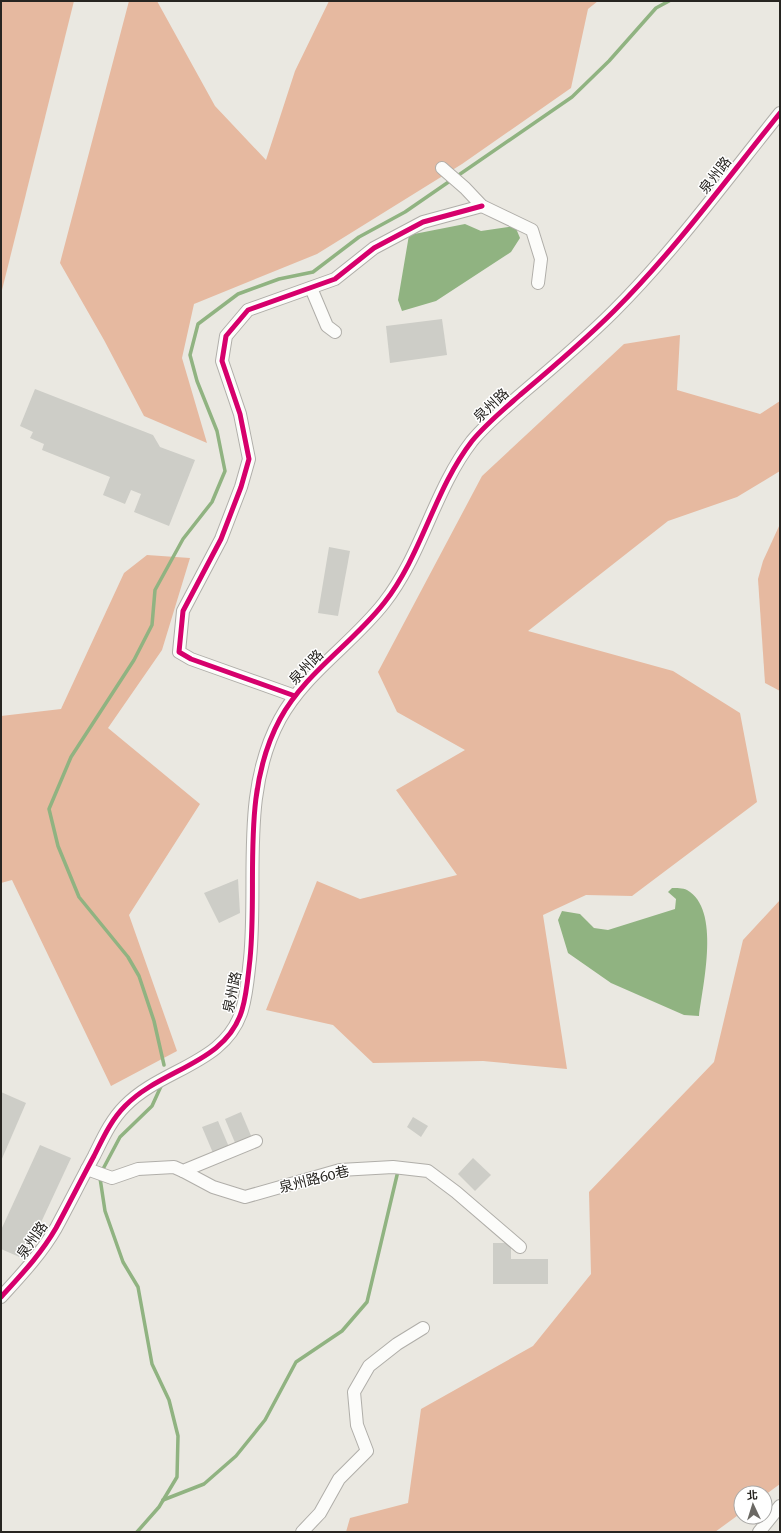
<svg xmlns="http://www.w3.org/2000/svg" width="781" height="1533" viewBox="0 0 781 1533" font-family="'Roboto Serif','Noto Sans TC',serif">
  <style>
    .forest { fill: #e6b9a0 }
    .water { fill: #90b381 }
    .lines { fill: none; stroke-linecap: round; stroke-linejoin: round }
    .stream { stroke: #90b381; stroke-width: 3.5 }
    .building { fill: #cdcdc7 }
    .minor-casing { stroke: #b0aea9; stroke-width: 14 }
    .minor { stroke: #fcfcfa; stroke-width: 12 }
    .cycleway-casing { stroke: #fff; stroke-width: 8 }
    .cycleway { stroke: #d6006c; stroke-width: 5 }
    .labels { text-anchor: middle; stroke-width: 3; stroke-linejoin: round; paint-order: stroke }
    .street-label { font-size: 14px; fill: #272521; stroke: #fff }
  </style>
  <rect width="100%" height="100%" fill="#eae8e1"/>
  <g class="forest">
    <path d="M1,1H74L1,294Z"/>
    <path d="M129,1H157L215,106L266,160L295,71L329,1H598L588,9L571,88L462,164L317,254L194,304L182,358L207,443L144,416L104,340L60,263Z"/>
    <path d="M680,335L677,390L760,414L780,401V471L737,497L668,521L528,631L673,671L740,713L757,802L632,896L586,895L543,915L567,1069L483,1061L373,1063L333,1025L266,1010L317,881L360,899L457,875L396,790L465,750L397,712L378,672L482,476L624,344Z"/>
    <path d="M780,524V691L765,683L758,579L763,561Z"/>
    <path d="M147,555L190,558L162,650L108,728L200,804L129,915L177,1051L111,1086L12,880L1,883V716L61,709L124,573Z"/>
    <path d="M780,900V1484L765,1495V1493H741V1513L715,1532H346L350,1518L408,1503L421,1409L533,1346L591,1274L589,1192L714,1062L743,940Z"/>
  </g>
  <g class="water">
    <path d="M465,224L481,231L515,226L520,238L511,252L436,301L402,311L398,300L409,235Z"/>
    <path d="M672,888C676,888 683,888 687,890C721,909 703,984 699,1016L684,1015L611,983L568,953L558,920L562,911L580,914L594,928L608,930L675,909L676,899L668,892Z"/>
  </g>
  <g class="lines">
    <g class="stream">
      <path d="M164,1065L154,1021L139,976L128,957L79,897L58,846L49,809L71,757L134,660L152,625L155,590L183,539L212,502L225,471L217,431L197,381L190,355L198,324L238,294L279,279L313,272L359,237L405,212L572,97L609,61L656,8L669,1"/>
      <path d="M103,1169L120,1137L152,1106L162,1084"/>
      <path d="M100,1178L105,1211L123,1262L138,1287L152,1364L169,1400L178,1436L177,1477L159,1507L137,1532"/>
      <path d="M163,1500L204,1484L236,1456L265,1420L296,1362L342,1331L367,1302L398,1171"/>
    </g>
  </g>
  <g class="building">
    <path d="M442,319L447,355L390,363L386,326Z"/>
    <path d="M35,389L153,435L160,447L195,460L169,526L134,512L141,494L131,490L125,504L103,495L110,477L42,450L44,444L30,438L33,432L20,426Z"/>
    <path d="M329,547L350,551L338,616L318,613Z"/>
    <path d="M238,879L240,913L219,923L204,893Z"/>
    <path d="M1,1092L26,1103L1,1161Z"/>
    <path d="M241,1112L252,1138L236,1145L225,1119Z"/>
    <path d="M413,1117L428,1126L421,1137L407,1127Z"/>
    <path d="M218,1121L229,1147L213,1153L202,1127Z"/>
    <path d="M40,1145L71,1158L24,1259L1,1249V1230Z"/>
    <path d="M473,1158L491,1175L475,1191L458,1174Z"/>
    <path d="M493,1243H511V1259H548V1284H493Z"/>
  </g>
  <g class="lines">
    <g class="minor-casing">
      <g id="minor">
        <path d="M442,168L465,188L482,206L532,230L541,259L538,283"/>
        <path d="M311,288L327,326L335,332"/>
        <path d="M295,696L191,659L179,652L183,611L221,539L241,487L249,459L240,414L222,361L226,336L248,310L335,279L374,248L423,222L482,206"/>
        <path d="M87,1169L112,1178L138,1169L174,1167L183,1171L256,1141"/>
        <path d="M183,1171L213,1187L245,1197L340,1170L393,1167L428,1171L456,1192L520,1247"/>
        <path d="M1,1297C21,1275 41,1254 56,1228C69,1204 81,1180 94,1156C103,1138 111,1120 125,1106C162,1068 226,1064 242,1010C247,993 248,976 250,959C258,879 240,793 280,719C305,673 352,644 384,603C422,555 434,490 472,441C486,424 503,410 520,395C552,368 584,341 614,311C675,250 726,180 780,113"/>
        <path d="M302,1532L320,1513L339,1479L367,1451L357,1425L354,1392L369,1366L397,1344L423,1328"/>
        <path d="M759,1532L780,1506"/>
      </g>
    </g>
    <use href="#minor" class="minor"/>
    <g class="cycleway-casing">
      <g id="cycleway">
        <path d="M295,696L191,659L179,652L183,611L221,539L241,487L249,459L240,414L222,361L226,336L248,310L335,279L374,248L423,222L482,206"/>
        <path d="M1,1297C21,1275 41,1254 56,1228C69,1204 81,1180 94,1156C103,1138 111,1120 125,1106C162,1068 226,1064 242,1010C247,993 248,976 250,959C258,879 240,793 280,719C305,673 352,644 384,603C422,555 434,490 472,441C486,424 503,410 520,395C552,368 584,341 614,311C675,250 726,180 780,113"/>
      </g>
    </g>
    <use href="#cycleway" class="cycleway"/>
  </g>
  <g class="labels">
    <g class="street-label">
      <text transform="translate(715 175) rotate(-52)" y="5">泉州路</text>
      <text transform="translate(491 405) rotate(-43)" y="5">泉州路</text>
      <text transform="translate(306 667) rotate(-46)" y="5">泉州路</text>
      <text transform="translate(232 992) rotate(-78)" y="5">泉州路</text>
      <text transform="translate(314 1179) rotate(-14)" y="5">泉州路60巷</text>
      <text transform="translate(32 1240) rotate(-55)" y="5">泉州路</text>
    </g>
  </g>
  <rect width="781" height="1533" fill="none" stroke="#272521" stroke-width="4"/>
  <g transform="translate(753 1505) rotate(356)"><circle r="19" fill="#ffffff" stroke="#a9a8a6"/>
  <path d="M0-3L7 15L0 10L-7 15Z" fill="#6b6964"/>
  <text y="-6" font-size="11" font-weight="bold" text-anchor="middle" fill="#272521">北</text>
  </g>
</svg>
